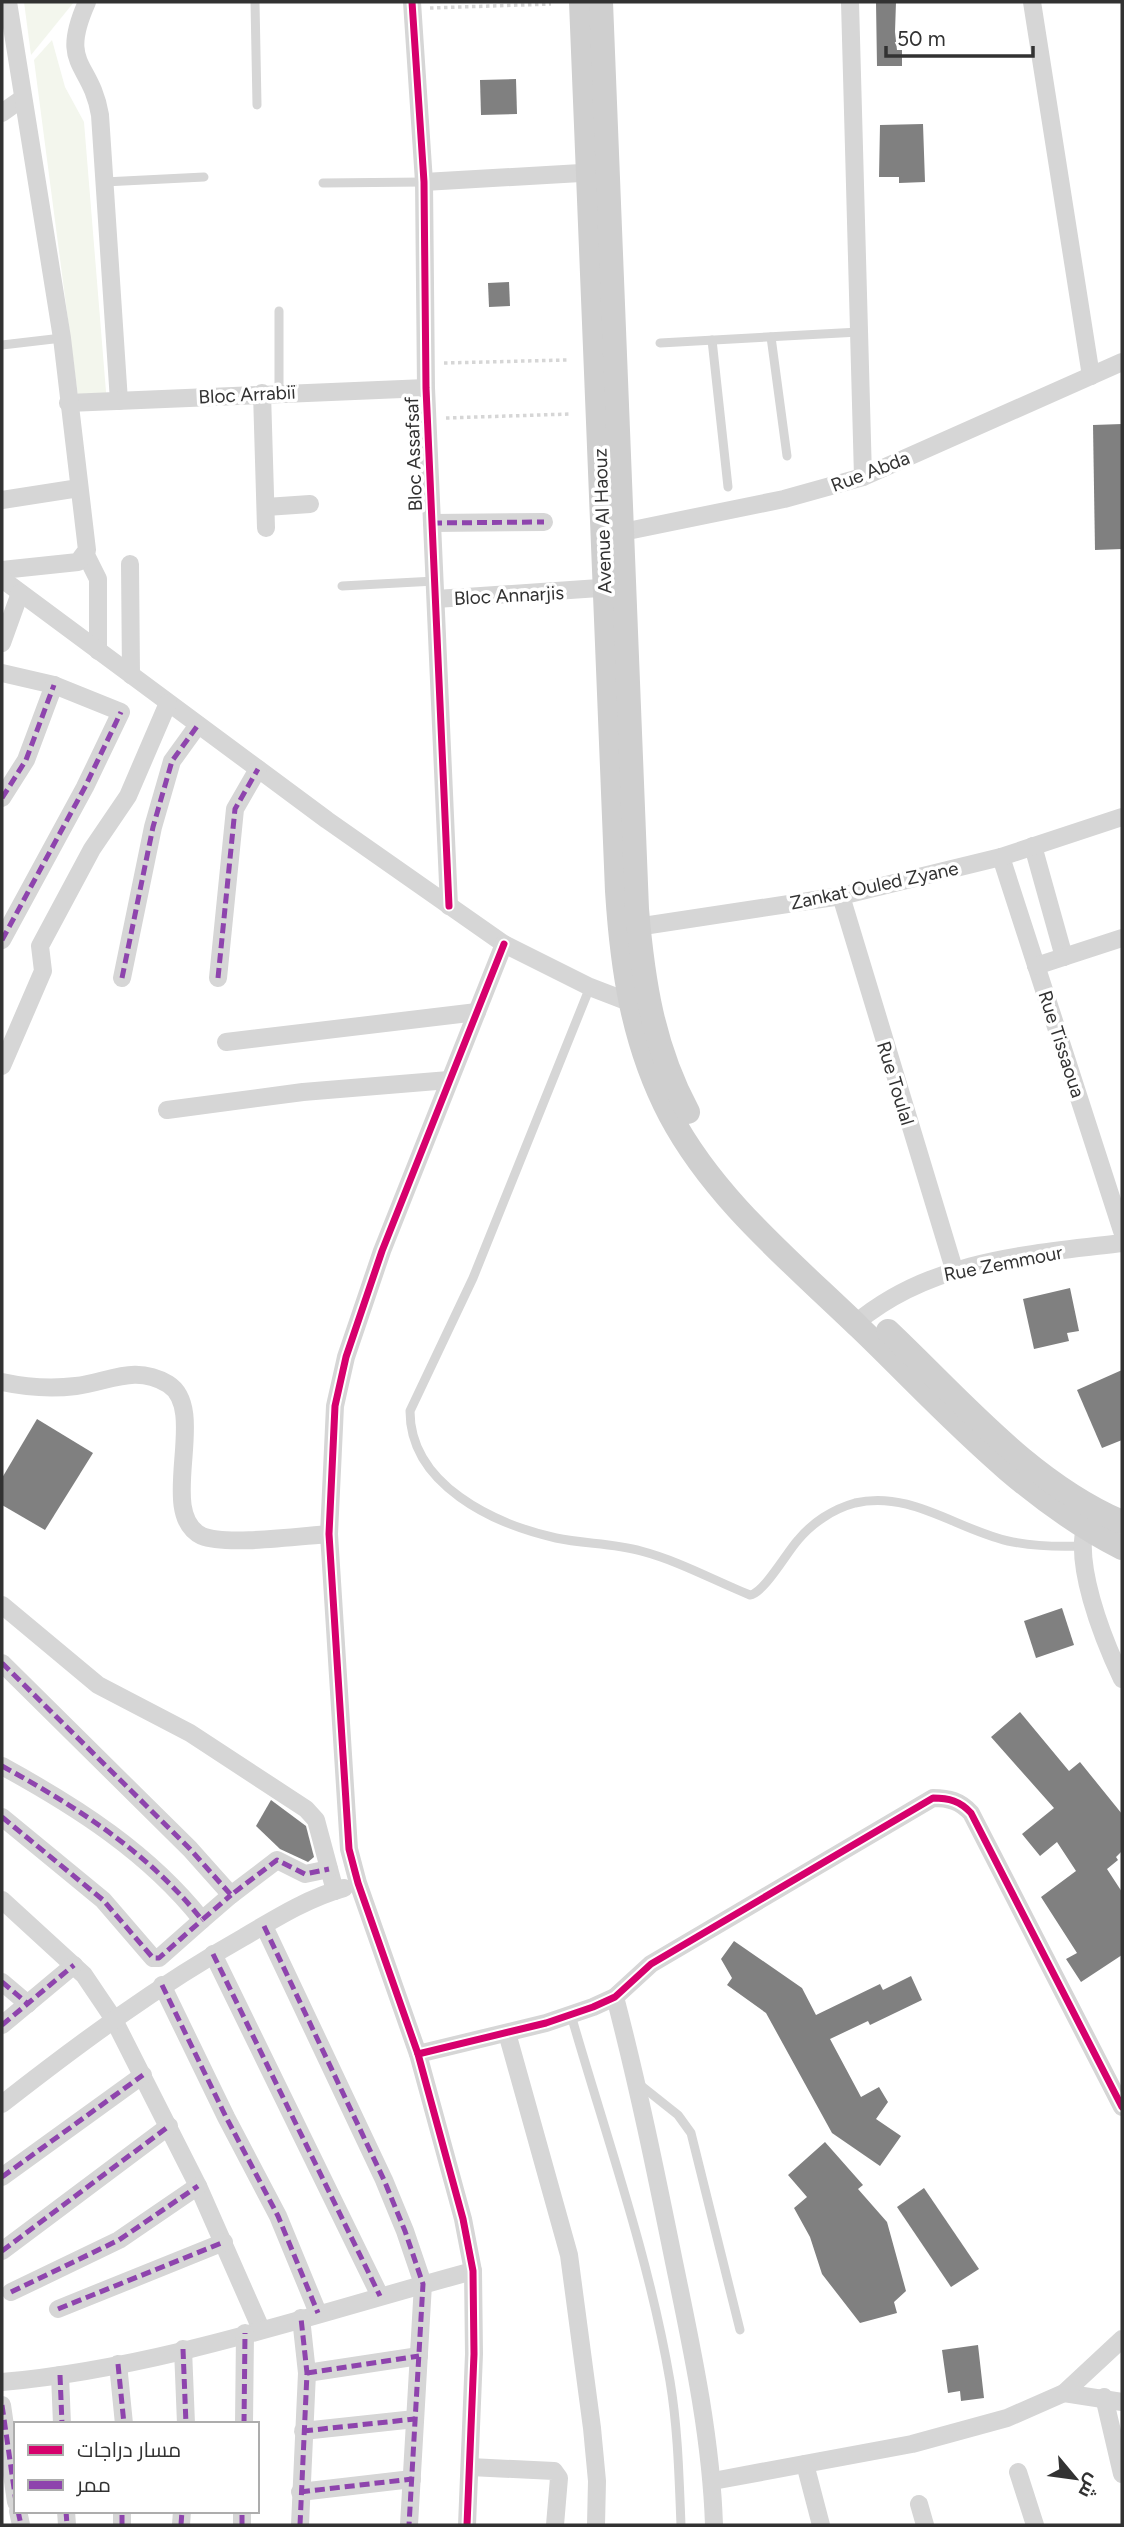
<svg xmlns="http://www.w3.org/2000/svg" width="1124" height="2527" viewBox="0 0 1124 2527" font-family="Figtree,Cairo,sans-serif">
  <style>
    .green { fill: #f3f6ed }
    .building { fill: #808080 }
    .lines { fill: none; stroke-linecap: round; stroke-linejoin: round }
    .path { stroke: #d6d6d6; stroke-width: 3.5; stroke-dasharray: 3.5 3.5; stroke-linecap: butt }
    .lane { stroke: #d6d6d6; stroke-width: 9 }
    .street { stroke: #d6d6d6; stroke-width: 18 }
    .secondary { stroke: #cfcfcf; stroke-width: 24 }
    .quiet { stroke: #8e44ad; stroke-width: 5; stroke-dasharray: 10 5; stroke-linecap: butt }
    .cycleway-casing { stroke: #fff; stroke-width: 11 }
    .cycleway { stroke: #d6006c; stroke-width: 7 }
    .labels { text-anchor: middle; stroke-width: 7; stroke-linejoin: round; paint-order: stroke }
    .street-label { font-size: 19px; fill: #323232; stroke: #fff }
  </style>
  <rect width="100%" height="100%" fill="#fff"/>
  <g class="green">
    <path d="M24,2H74L31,55Z"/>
    <path d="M52,40L65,87L84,122L107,404H79L34,60Z"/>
  </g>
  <g class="building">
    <path d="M876,2H896L895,32L897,50H902V66H877Z"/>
    <path d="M516,79L517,114L481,115L480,80Z"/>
    <path d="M923,124L925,182L899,183V177H879L880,125Z"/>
    <path d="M509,282L510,306L489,307L488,283Z"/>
    <path d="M1122,424V549L1095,550L1093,425Z"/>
    <path d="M1070,1288L1079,1331L1067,1333L1069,1341L1034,1349L1023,1299Z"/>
    <path d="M1122,1370V1440L1102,1448L1077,1390Z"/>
    <path d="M37,1419L93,1453L45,1530L2,1505V1478Z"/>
    <path d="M1062,1608L1074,1645L1036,1658L1024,1621Z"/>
    <path d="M1020,1712L1069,1771L1080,1762L1122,1814V1851L1116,1857L1118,1860L1107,1869L1122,1892V1955L1081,1982L1066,1959L1077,1953L1041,1897L1076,1871L1057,1842L1040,1856L1022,1834L1054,1808L991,1737Z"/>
    <path d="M271,1800L306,1826L314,1857L308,1862L280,1849L256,1826Z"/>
    <path d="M734,1941L802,1988L816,2015L880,1984L883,1990L911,1976L922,2000L870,2025L868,2021L830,2039L861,2097L879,2087L888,2102L876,2119L901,2136L880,2166L832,2133L766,2013L727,1985L732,1978L721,1959Z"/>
    <path d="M825,2142L863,2185L858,2189L887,2222L906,2291L894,2302L897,2313L860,2323L822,2274L810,2237L794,2208L807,2197L788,2175Z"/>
    <path d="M924,2188L979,2269L951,2287L897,2207Z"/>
    <path d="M978,2345L984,2398L961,2401L960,2391L948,2393L942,2350Z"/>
  </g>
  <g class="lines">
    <g class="path">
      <path d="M430,8L551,4"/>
      <path d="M444,363L567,360"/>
      <path d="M446,418L570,414"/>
    </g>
    <g class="lane">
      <path d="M255,2L257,105"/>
      <path d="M104,182L204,177"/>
      <path d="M323,183L424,182"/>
      <path d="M279,311V393"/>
      <path d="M771,337L787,456"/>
      <path d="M712,340L728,487"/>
      <path d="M660,343L859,332"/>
      <path d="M2,345L62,338"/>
      <path d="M342,586L435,581"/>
      <path d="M590,987L473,1278L410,1411C410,1485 494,1524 556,1538C584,1544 613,1543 641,1551C679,1561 713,1580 750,1595C764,1593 787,1552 798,1540C812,1523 833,1509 855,1503C910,1490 956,1529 1008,1541C1032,1546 1057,1547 1081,1546"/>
      <path d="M571,2015C606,2136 649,2257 670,2381C678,2429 679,2477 681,2525"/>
      <path d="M639,2084L678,2115L691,2133L740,2330"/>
    </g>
    <g class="street">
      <path d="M87,2C58,67 91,61 100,115L119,401"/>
      <path d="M412,2L424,182L426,388L449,906"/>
      <path d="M850,2L863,477"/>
      <path d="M1032,2L1091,376"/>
      <path d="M2,113L23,98"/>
      <path d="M424,182L598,172"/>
      <path d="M262,393L266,528"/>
      <path d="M68,403L426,388"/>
      <path d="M2,500L79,488"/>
      <path d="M266,507L310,504"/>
      <path d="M432,523L544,522"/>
      <path d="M613,534L784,499L863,477L1122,362"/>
      <path d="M86,555L98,579V651"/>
      <path d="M130,564L131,675"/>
      <path d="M2,570L78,562L87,550L62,338L8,2"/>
      <path d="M2,579L327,820L504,944L590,987L629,1002"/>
      <path d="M436,599L614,587"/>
      <path d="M2,643L20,593"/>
      <path d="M2,673L54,685L121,712L85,787L2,940"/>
      <path d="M2,798L26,760L54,685"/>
      <path d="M1033,846L1064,957"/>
      <path d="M1001,857L1122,1231"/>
      <path d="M841,896L954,1269"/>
      <path d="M630,928L841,896L1001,857L1122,817"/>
      <path d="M1036,966L1122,938"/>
      <path d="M122,978L153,827L172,761L198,725"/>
      <path d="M218,978L235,809L258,769"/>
      <path d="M226,1042L477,1012"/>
      <path d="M2,1066L43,971L40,946L92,849L128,796L168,703"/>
      <path d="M167,1110L303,1092L449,1080"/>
      <path d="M856,1323C931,1260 1029,1254 1122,1243"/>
      <path d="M2,1382C25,1387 52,1389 76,1386C109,1382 135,1364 168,1384C210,1410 155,1514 202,1536C226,1546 300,1536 329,1534"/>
      <path d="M1088,1519C1070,1558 1104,1641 1122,1679"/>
      <path d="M2,1605L98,1685L190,1733L306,1809L316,1820L335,1891"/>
      <path d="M2,1663L190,1849L231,1895L277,1860L305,1874L329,1869"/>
      <path d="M2,1766C77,1807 149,1853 202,1920L231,1895"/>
      <path d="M2,1817L103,1900L153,1958H159L202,1920"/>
      <path d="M2,1900L84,1975L113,2018L198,2186L261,2329"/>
      <path d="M264,1926L384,2180L405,2231L423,2284L409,2525"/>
      <path d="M213,1954L380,2296"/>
      <path d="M2,1982L28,2004"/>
      <path d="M162,1985L226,2117L278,2216L318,2313"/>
      <path d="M615,1997C638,2085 656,2173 674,2262C692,2349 711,2436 714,2525"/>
      <path d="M2,2025L74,1965"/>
      <path d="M507,2033L569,2255L592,2428L597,2481L596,2525"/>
      <path d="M418,2054L546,2023L593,2007L615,1997L651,1964L933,1798C949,1798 960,1801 971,1813L1122,2107"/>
      <path d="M2,2104C80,2043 157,1986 244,1937C276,1918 308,1898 344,1888"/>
      <path d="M2,2177L143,2075"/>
      <path d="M2,2251L169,2126"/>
      <path d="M11,2292L119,2240L198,2186"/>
      <path d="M58,2309L224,2242"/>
      <path d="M183,2349L186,2424"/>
      <path d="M118,2364L124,2424"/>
      <path d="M307,2373L419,2356"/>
      <path d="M60,2375L62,2424"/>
      <path d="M2,2382C160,2368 320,2312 473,2271"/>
      <path d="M1064,2393L1122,2402"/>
      <path d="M1104,2397L1122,2474"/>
      <path d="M2,2405L16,2502"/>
      <path d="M244,2424L245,2333"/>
      <path d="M303,2431L415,2419"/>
      <path d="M805,2464L821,2525"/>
      <path d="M470,2467L554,2471L559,2478L555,2525"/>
      <path d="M1018,2472L1035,2525"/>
      <path d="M713,2481L912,2444L1007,2418L1064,2393L1122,2339"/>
      <path d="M300,2492L412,2479"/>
      <path d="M919,2504L925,2525"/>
      <path d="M18,2511L21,2525"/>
      <path d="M66,2511L67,2525"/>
      <path d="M122,2525V2511"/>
      <path d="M181,2525L182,2511"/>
      <path d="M242,2525V2511"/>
      <path d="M300,2525L307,2373L301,2318"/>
      <path d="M467,2525L474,2354L473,2271L463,2219L418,2054L358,1883L349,1849L329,1534L335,1406L346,1357L382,1251L504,944"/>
    </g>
    <g class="secondary">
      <path d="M581,2L617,891C622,970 633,1044 670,1115C715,1200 792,1262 860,1328C942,1407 1019,1496 1122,1548"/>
      <path d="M601,2L637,909C643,981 653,1047 688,1112"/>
      <path d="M888,1331C960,1399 1030,1483 1122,1522"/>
    </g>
    <g class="quiet">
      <path d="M432,523L544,522"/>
      <path d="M2,798L26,760L54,685"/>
      <path d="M2,940L85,787L121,712"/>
      <path d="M122,978L153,827L172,761L198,725"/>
      <path d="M218,978L235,809L258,769"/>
      <path d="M2,1663L190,1849L231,1895L277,1860L305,1874L329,1869"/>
      <path d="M2,1766C77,1807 149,1853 202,1920L231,1895"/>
      <path d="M2,1817L103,1900L153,1958H159L202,1920"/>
      <path d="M264,1926L384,2180L405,2231L423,2284L409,2525"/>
      <path d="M213,1954L380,2296"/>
      <path d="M2,1982L28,2004"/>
      <path d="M162,1985L226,2117L278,2216L318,2313"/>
      <path d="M2,2025L74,1965"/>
      <path d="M2,2177L143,2075"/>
      <path d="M2,2251L169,2126"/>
      <path d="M11,2292L119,2240L198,2186"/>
      <path d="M58,2309L224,2242"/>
      <path d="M183,2349L186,2424"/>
      <path d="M118,2364L124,2424"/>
      <path d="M307,2373L419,2356"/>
      <path d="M60,2375L62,2424"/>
      <path d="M2,2405L16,2502"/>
      <path d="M244,2424L245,2333"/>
      <path d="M303,2431L415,2419"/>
      <path d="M300,2492L412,2479"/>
      <path d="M18,2511L21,2525"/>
      <path d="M66,2511L67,2525"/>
      <path d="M122,2525V2511"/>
      <path d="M181,2525L182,2511"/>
      <path d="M242,2525V2511"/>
      <path d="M300,2525L307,2373L301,2318"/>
    </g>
    <g class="cycleway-casing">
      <g id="cycleway">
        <path d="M412,2L424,182L426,388L449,906"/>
        <path d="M418,2054L546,2023L593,2007L615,1997L651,1964L933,1798C949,1798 960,1801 971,1813L1122,2107"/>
        <path d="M467,2525L474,2354L473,2271L463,2219L418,2054L358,1883L349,1849L329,1534L335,1406L346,1357L382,1251L504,944"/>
      </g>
    </g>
    <use href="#cycleway" class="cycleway"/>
  </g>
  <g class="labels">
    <g class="street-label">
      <text transform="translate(247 394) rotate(-3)" y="7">Bloc Arrabiï</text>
      <text transform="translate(413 454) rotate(-92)" y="7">Bloc Assafsaf</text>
      <text transform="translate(870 471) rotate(-21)" y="7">Rue Abda</text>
      <text transform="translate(602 521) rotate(-92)" y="7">Avenue Al Haouz</text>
      <text transform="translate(509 595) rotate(-3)" y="7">Bloc Annarjis</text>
      <text transform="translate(874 885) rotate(-12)" y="7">Zankat Ouled Zyane</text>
      <text transform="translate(1062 1044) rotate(72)" y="7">Rue Tissaoua</text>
      <text transform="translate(896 1083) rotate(73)" y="7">Rue Toulal</text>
      <text transform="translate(1003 1263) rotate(-11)" y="7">Rue Zemmour</text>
    </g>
  </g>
  <rect width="1124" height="2527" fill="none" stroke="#323232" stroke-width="7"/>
  <rect x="14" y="2422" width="245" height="91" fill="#ffffff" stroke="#adadad" stroke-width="2"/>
  <rect x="28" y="2445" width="35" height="10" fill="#d6006c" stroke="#adadad" stroke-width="2"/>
  <text x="77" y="2457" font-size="21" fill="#323232">مسار دراجات</text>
  <rect x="28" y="2480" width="35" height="10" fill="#8e44ad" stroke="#adadad" stroke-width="2"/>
  <text x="77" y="2492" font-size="21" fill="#323232">ممر</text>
  <g transform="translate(1075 2478) rotate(119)" stroke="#ffffff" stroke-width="5" paint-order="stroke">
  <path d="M0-5L12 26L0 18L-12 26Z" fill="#323232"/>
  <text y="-10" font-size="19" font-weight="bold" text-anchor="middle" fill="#323232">ش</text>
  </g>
  <path d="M886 46v10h147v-10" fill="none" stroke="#323232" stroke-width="3.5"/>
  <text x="897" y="46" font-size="21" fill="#323232" stroke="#ffffff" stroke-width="5" paint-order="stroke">50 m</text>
</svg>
